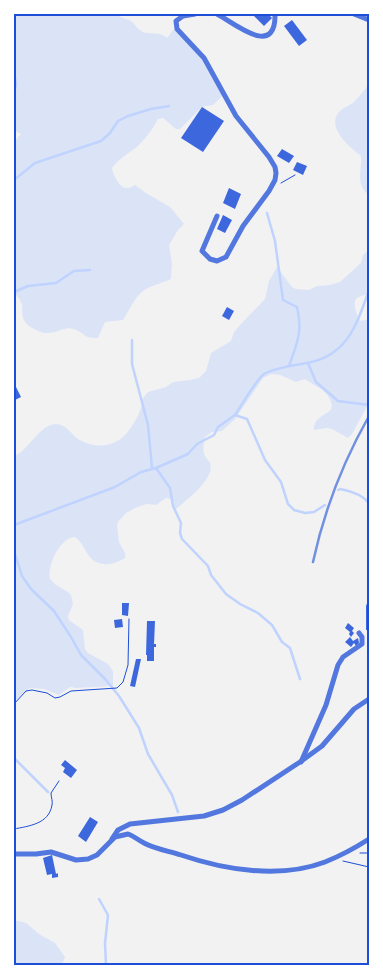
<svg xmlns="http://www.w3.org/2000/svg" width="383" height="979" viewBox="0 0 383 979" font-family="'Source Serif 4',serif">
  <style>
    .green { fill: #dbe4f7 }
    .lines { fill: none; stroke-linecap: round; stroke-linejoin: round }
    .stream { stroke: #bfd3fe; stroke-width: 2.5 }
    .building { fill: #3d67dc }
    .path { stroke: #1d4ed8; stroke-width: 1 }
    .minor { stroke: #5277de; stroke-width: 5 }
    .rail { stroke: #7290e2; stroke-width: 2.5 }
    .neatline { fill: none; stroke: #1d4ed8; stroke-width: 2 }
  </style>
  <rect width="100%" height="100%" fill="#f2f2f2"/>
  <g class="green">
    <path d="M14,14H117C121,19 126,18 131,21C135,24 138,30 143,32C151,35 160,31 167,38L174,29L200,57L222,96L213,105L202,107L180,129H176L163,118L158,119C153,128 147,137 139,145C130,153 119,158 112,168C113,174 119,188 127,188C130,188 133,186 135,185L146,193L170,207L184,224L178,230L169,245L172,263L171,279C163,283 156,284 148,288C136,293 130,310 123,320L105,322L98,338C84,339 85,333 74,329C61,325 54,339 36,330C32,328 26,325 24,320C19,310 27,307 16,295H14V142L21,134L14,130Z"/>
    <path d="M369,84V195C355,185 362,171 361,156C351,148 324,127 340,111C344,107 349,106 354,102C359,97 364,90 369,84Z"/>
    <path d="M369,250V293C366,295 360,296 357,298C351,303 358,316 360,321L369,319V403L352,434L348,438L332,429L327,428L314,430C313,419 323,416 331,410L332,405C327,388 317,388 305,379L296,382L280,375L271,374L263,378L235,419L222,431L212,432L205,437C204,443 202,451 205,456C206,458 209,461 210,463C216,479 185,501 174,511V502L171,499L166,498L156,505L147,504L137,507L126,513L118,522L117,525L119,542L125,553V558C114,565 98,568 89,556C84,549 82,542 75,537C60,537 47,566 50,579L56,585L68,592L71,595L73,604L68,616L69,620L83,630L85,649L88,653L108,664L113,671V686L76,688L70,687L59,695L44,689L30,688L14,702V456C30,450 38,425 56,424C66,424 71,434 78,439C95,450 118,447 129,430C136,420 142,411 142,399L148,392L166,387L173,382L190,380L199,378L206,371L211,353L231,341L234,332L240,325L265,299L269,281L277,267L292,287L296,289L309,290L317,286L330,285L340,282L361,263L363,255Z"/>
    <path d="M14,920L26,923L39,934L55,943L65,957L62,965H14Z"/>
  </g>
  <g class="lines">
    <g class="stream">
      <path d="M14,71L16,84L14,94"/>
      <path d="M14,180L35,163L101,141L110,133L118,121L128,116L151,109L169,106"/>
      <path d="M267,213L275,241L283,300L297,307C303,332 297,343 289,366"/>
      <path d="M14,292L28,286L56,283L74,271L90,270"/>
      <path d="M132,340V364L148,425L152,468"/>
      <path d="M308,363L316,382L338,401L369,405"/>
      <path d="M235,415C241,406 256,380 264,374C269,370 294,365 301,364C346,359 356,327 369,290"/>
      <path d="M156,468L170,488L173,506L181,523L180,533L182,539L208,566L211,575L226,594L240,604L258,613L272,625L282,642L290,648L300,679"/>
      <path d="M338,490L340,489C350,491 364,495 369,504"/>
      <path d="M14,525L115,487L141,472L156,468L188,454L197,444L214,435L218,427L235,415L247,419L265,460L281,482L288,504L294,510L305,513L314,512L325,505"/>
      <path d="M14,551L22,576L31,589L54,611L71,637L81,655L105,679L119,696L139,728L148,754L172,795L178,812"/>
      <path d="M14,758L48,792"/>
      <path d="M99,899L108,915L105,943L106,965"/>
    </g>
  </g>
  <g class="building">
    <path d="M252,14H268L272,18L264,26Z"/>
    <path d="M292,20L307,40L299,46L284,26Z"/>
    <path d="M202,107L224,121L203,152L181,138Z"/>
    <path d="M282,149L294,156L289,163L277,156Z"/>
    <path d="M297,162L307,166L303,175L293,170Z"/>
    <path d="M229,188L241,194L235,209L223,203Z"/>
    <path d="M223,215L232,220L225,233L217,229Z"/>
    <path d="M227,307L234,311L229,320L222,316Z"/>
    <path d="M15,385L21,397L15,400L14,397V386Z"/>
    <path d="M369,598V630H366V606Z"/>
    <path d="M122,603H129L128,616L122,615Z"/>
    <path d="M122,619L123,627L115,628L114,620Z"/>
    <path d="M147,621H155L154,644H156V647H154V661H147V655H146Z"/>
    <path d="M348,623L354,628L352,631L354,633L351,637L349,634L350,632L345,628Z"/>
    <path d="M350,637L353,641L358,638L359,643L356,646L354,643L351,647L345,642Z"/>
    <path d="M136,659H141L135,687L130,686Z"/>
    <path d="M65,760L77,770L71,778L63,772L65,768L61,765Z"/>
    <path d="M90,817L98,822L86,842L78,836Z"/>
    <path d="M52,855L56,874L58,873V877L52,878V874L47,875L43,858Z"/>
  </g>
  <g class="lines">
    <g class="path">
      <path d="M281,183L295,175"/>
      <path d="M14,704L26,691L32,690L47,693L55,698L60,697L71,691L117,688L123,682L128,665L129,619"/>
      <path d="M14,829C29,826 49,824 52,805C53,802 51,797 51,793L59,781"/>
      <path d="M360,853H369"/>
      <path d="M343,861L369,867"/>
    </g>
    <g class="minor">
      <path d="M195,14L183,16L176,21L177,29L204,58L236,116L269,157L275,167L276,173L275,180L269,191L243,226L226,257L217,261L210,259L202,251L217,216"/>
      <path d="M217,14C234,23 276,59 275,14"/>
      <path d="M354,14L369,20"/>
      <path d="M301,762L326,705L338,665L343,657L362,644V637L359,633"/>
      <path d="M112,839L118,830L130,824L204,816L223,810L242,800L300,762L322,746L354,709L369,699"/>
      <path d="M14,854H36L51,852L76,860L88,859L97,855L115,837L128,834C134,836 138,840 144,843C155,849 169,851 181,855C225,870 280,879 325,862C340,856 355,848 369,839"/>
    </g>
    <path class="rail" d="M313,562C324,511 343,462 369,416"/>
  </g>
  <rect width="383" height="979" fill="none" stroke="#ffffff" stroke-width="30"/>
  <rect x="15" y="15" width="353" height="949" class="neatline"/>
</svg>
